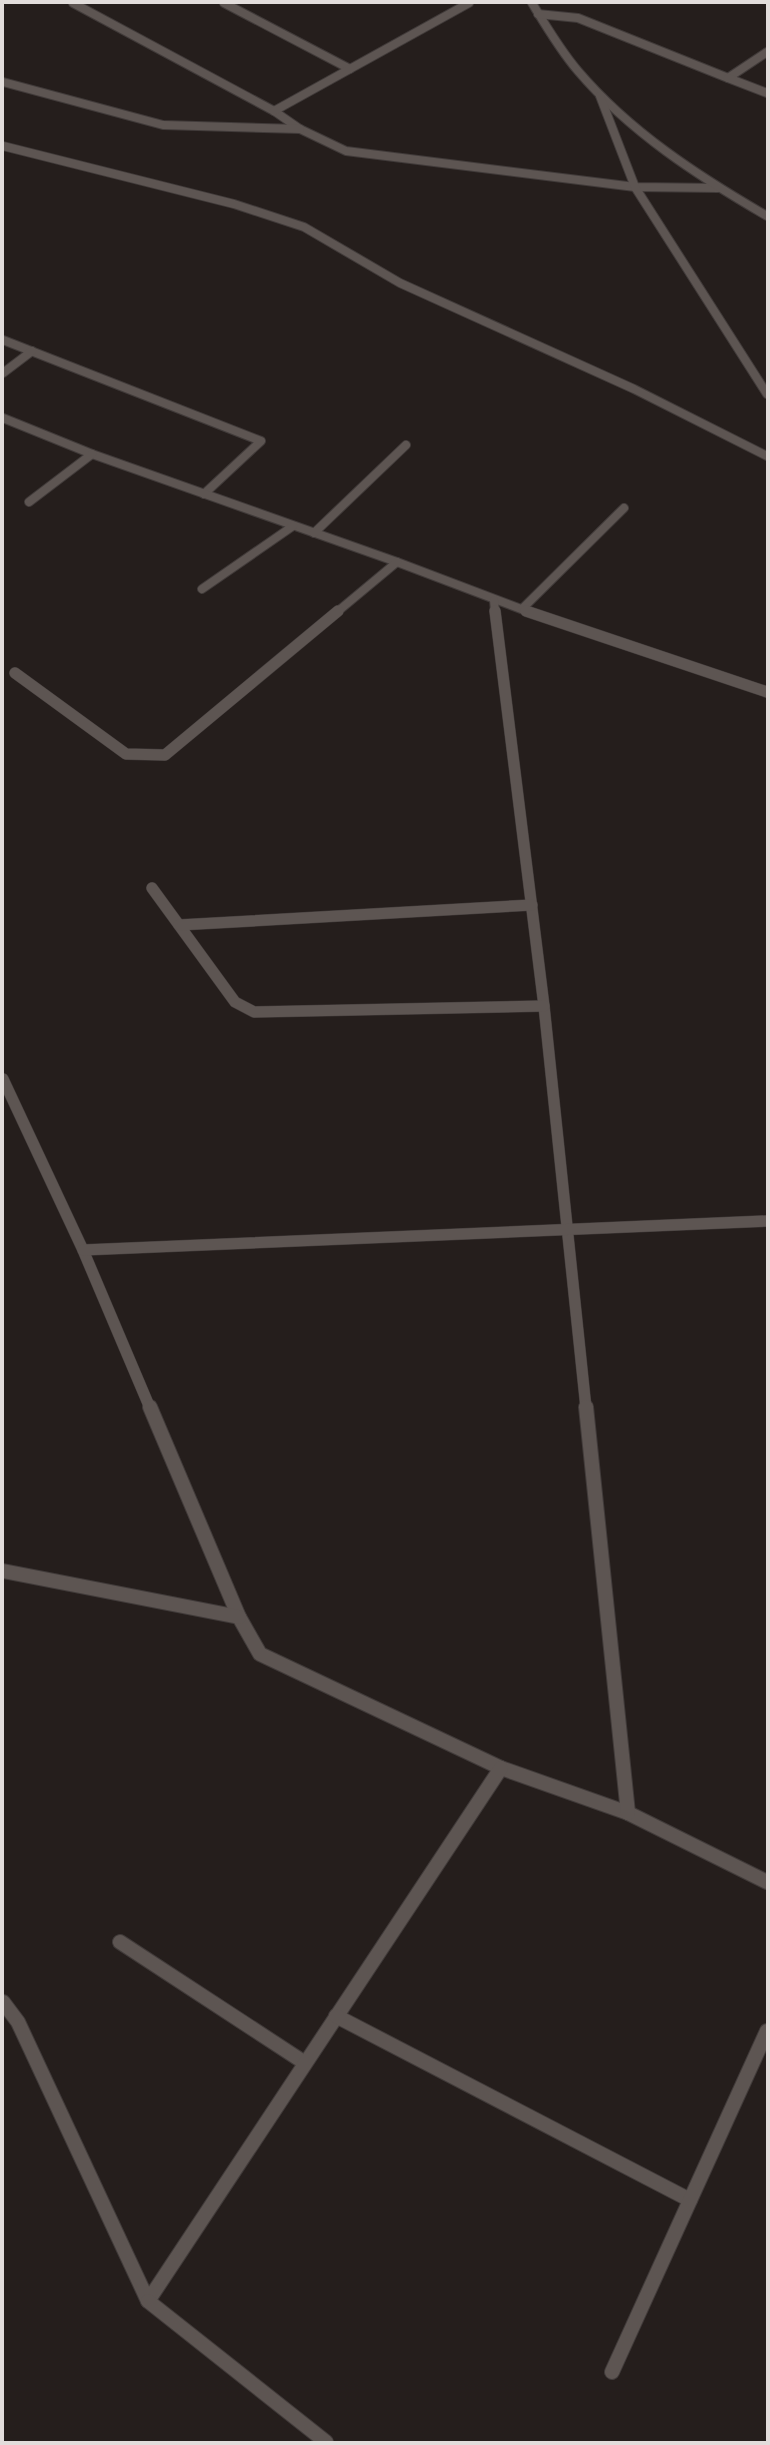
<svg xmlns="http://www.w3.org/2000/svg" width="770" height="2445" viewBox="0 0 770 2445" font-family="'Open Sans',sans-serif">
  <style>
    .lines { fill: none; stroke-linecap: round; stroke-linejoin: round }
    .minor-far2-casing { stroke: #413b3a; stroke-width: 10 }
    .minor-far1-casing { stroke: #413b3a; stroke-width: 12 }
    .minor-casing { stroke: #413b3a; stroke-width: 16 }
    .minor-far2 { stroke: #5d5552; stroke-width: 8 }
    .minor-far1 { stroke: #5d5552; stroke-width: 11 }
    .minor { stroke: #5d5552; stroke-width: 14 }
  </style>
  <rect width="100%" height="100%" fill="#251e1c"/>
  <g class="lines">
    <g class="minor-far2-casing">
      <g id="minor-far2">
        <path d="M73,3L274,111L300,129L346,151L635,187L718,188"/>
        <path d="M224,3L350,69"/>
        <path d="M532,3C546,26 560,50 578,71C630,132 698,176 767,216"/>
        <path d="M538,14L578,18L728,78L767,52"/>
        <path d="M728,78L767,93"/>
        <path d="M3,82L163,125L300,129"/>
        <path d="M600,96L635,187L767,394"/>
        <path d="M274,111L469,3"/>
        <path d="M3,146L234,204L304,227L400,283L634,389L767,456"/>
        <path d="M3,340L261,441L204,494"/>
        <path d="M3,373L32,351"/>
        <path d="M3,418L92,454L397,562L529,612"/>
        <path d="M29,502L92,454"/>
        <path d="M314,533L406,445"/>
        <path d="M202,589L293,526"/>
        <path d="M494,600L495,612"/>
        <path d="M522,609L624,508"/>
        <path d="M337,612L397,562"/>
      </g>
    </g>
    <g class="minor-far1-casing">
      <g id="minor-far1">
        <path d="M495,611L544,1006L586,1408"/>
        <path d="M526,611L767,692"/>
        <path d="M15,673L126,754L165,755L338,611"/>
        <path d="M152,888L235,1002L254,1012L544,1006"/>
        <path d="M179,925L532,905"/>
        <path d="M3,1079L83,1250L150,1408"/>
        <path d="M83,1250L767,1221"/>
      </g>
    </g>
    <g class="minor-casing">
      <g id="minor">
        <path d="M150,1407L239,1617L260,1654L501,1768L628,1813L767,1882"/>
        <path d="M586,1407L628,1813"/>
        <path d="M3,1571L239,1617"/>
        <path d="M120,1942L305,2063"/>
        <path d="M3,2002L18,2022L148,2301L501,1768"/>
        <path d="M336,2016L690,2200"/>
        <path d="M148,2301L326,2442"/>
        <path d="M612,2372L767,2031"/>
      </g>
    </g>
    <use href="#minor-far2" class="minor-far2"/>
    <use href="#minor-far1" class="minor-far1"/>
    <use href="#minor" class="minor"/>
  </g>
  <rect width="770" height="2445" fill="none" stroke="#e2dddb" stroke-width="8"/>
</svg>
